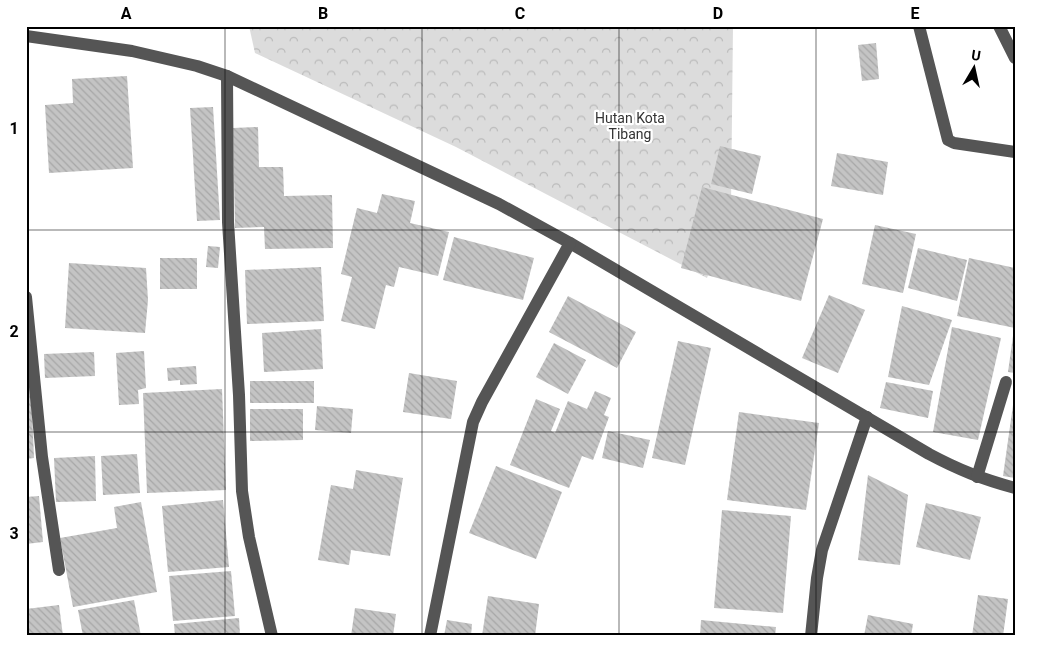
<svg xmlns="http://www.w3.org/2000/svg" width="1041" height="662" viewBox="0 0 1041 662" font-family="Roboto,sans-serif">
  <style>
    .forest { fill: url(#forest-crowns) }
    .building { fill: url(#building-back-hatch) }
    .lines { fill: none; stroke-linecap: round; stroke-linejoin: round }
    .minor { stroke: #555; stroke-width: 12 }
    .grid { fill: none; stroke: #000; stroke-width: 1; stroke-opacity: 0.55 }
    .labels { text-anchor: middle; stroke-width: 4.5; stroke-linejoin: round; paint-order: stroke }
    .park-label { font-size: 14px; fill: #333; stroke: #fff }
    .neatline { fill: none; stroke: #000; stroke-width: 2 }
    .grid-label { font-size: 16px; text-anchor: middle; font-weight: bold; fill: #000 }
  </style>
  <defs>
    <pattern id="forest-crowns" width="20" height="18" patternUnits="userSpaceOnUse" patternTransform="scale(1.25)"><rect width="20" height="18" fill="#dcdcdc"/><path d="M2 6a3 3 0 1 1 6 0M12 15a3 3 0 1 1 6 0" fill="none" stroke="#bbb"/></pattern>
    <pattern id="building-back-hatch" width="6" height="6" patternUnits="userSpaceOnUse" patternTransform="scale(1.25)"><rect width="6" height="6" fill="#c4c4c4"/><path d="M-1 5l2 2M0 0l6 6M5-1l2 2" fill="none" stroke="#a7a7a7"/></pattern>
  </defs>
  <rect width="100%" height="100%" fill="#fff"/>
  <path class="forest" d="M249,26H733L731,206L707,278L456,147L255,53Z"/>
  <g class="building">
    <path d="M876,43L879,79L862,81L858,45Z"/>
    <path d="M127,76L133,168L49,173L45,105L73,103L72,79Z"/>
    <path d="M213,107L220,220L197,221L190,108Z"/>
    <path d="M258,127L259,167H283L284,196L332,195L333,248L265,249L264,227L235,228L233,128Z"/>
    <path d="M720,146L761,156L752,194L711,184Z"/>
    <path d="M837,153L888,162L883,195L831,186Z"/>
    <path d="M702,187L823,219L801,301L681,268Z"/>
    <path d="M382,194L415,201L410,223L449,232L438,276L399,267L394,287L386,285L375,329L341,321L352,277L341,274L357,208L377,213Z"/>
    <path d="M875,225L916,234L903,293L862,284Z"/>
    <path d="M454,237L534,258L523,300L443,280Z"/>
    <path d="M208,246L220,247L218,268L206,267Z"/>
    <path d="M918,248L967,260L957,301L908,288Z"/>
    <rect x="160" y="258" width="37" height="31"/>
    <path d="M969,258L1015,268V328L957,316Z"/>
    <path d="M69,263L146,268L148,300L145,333L65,328Z"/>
    <path d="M321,267L324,321L247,324L245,270Z"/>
    <path d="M829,295L865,310L838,373L802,358Z"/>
    <path d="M568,296L636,332L617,368L549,332Z"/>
    <path d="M902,306L952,320L929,385L888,377Z"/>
    <path d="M952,327L1001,338L978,440L933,432Z"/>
    <path d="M321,329L323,369L264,372L262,333Z"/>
    <path d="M1013,336H1015V373L1008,372Z"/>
    <path d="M678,341L711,348L685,465L652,458Z"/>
    <path d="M554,343L586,360L568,394L536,377Z"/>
    <path d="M144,351L146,388L138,390L139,404L119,405L116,353Z"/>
    <path d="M94,352L95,376L45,378L44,354Z"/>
    <path d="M196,366L197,384L180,385V380L168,381L167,368Z"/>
    <path d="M409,373L457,381L451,419L403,412Z"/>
    <rect x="250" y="381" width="64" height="22"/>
    <path d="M886,382L933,391L928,418L880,408Z"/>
    <path d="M26,387H31L34,458L26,459Z"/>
    <path d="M222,389L226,490L147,493L143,393Z"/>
    <path d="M595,391L611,398L604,415L609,417L593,460L582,456L569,488L510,465L536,399L560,409L551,431L555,433L568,401L587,409Z"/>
    <path d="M1014,398H1015V478L1003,476Z"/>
    <path d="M317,406L353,409L351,433L315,430Z"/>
    <path d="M250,409H303V440L250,441Z"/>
    <path d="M739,412L819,423L806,510L727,500Z"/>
    <path d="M608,431L650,440L643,468L602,458Z"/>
    <path d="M137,454L140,493L103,495L101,456Z"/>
    <path d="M95,456L96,501L56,502L54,458Z"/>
    <path d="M496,466L562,492L536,559L469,533Z"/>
    <path d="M356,470L403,478L390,556L351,550L349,565L318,560L331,485L353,489Z"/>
    <path d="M868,475L908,495L900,565L858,560Z"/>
    <path d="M39,496L43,542L26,544V497Z"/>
    <path d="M223,500L229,567L168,572L162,506Z"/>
    <path d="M141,502L157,592L73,607L60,538L117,528L114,507Z"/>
    <path d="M926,503L981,517L970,560L916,547Z"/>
    <path d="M722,510L791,516L783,613L714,608Z"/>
    <path d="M231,571L235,616L173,621L169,576Z"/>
    <path d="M978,595L1008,599L1003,636H972Z"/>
    <path d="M488,596L539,604L535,636H482Z"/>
    <path d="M134,600L141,636H83L78,610Z"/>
    <path d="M59,605L63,636H26V609Z"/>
    <path d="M355,608L396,614L393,636H351Z"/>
    <path d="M868,615L913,624L911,636H864Z"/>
    <path d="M239,618L240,636H175L174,624Z"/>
    <path d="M447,620L472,624L471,636H444Z"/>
    <path d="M701,620L776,627L775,636H700Z"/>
  </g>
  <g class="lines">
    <g class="minor">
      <path d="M919,26L948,140L954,143L1015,152"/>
      <path d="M999,26L1015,58"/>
      <path d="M26,36L132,51L197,66L227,76L499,204L570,243L929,454C959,470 982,479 1015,488"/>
      <path d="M227,76L228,222L239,395L242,491L249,537L272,636"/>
      <path d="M26,297L42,457L59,570"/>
      <path d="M977,477L1006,382"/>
      <path d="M430,636L473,422L482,402L570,243"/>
      <path d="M811,636L817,578L822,550L867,417"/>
    </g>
  </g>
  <path class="grid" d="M225,26V636M422,26V636M619,26V636M816,26V636M26,230H1015M26,432H1015"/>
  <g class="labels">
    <g class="park-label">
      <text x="630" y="123">Hutan Kota<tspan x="630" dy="16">Tibang</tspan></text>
    </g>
  </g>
  <rect width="1041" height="662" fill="none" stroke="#ffffff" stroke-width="55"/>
  <g transform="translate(974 68) rotate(9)" stroke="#ffffff" stroke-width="4" paint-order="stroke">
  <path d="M0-4L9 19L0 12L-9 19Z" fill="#000000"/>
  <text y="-8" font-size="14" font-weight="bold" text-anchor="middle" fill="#000000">U</text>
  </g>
  <rect x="28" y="28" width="986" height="606" class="neatline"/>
  <g class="grid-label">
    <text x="126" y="19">A</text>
    <text x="323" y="19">B</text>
    <text x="520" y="19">C</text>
    <text x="718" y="19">D</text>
    <text x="915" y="19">E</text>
    <text x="14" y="134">1</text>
    <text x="14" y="337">2</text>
    <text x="14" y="539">3</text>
  </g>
</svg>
